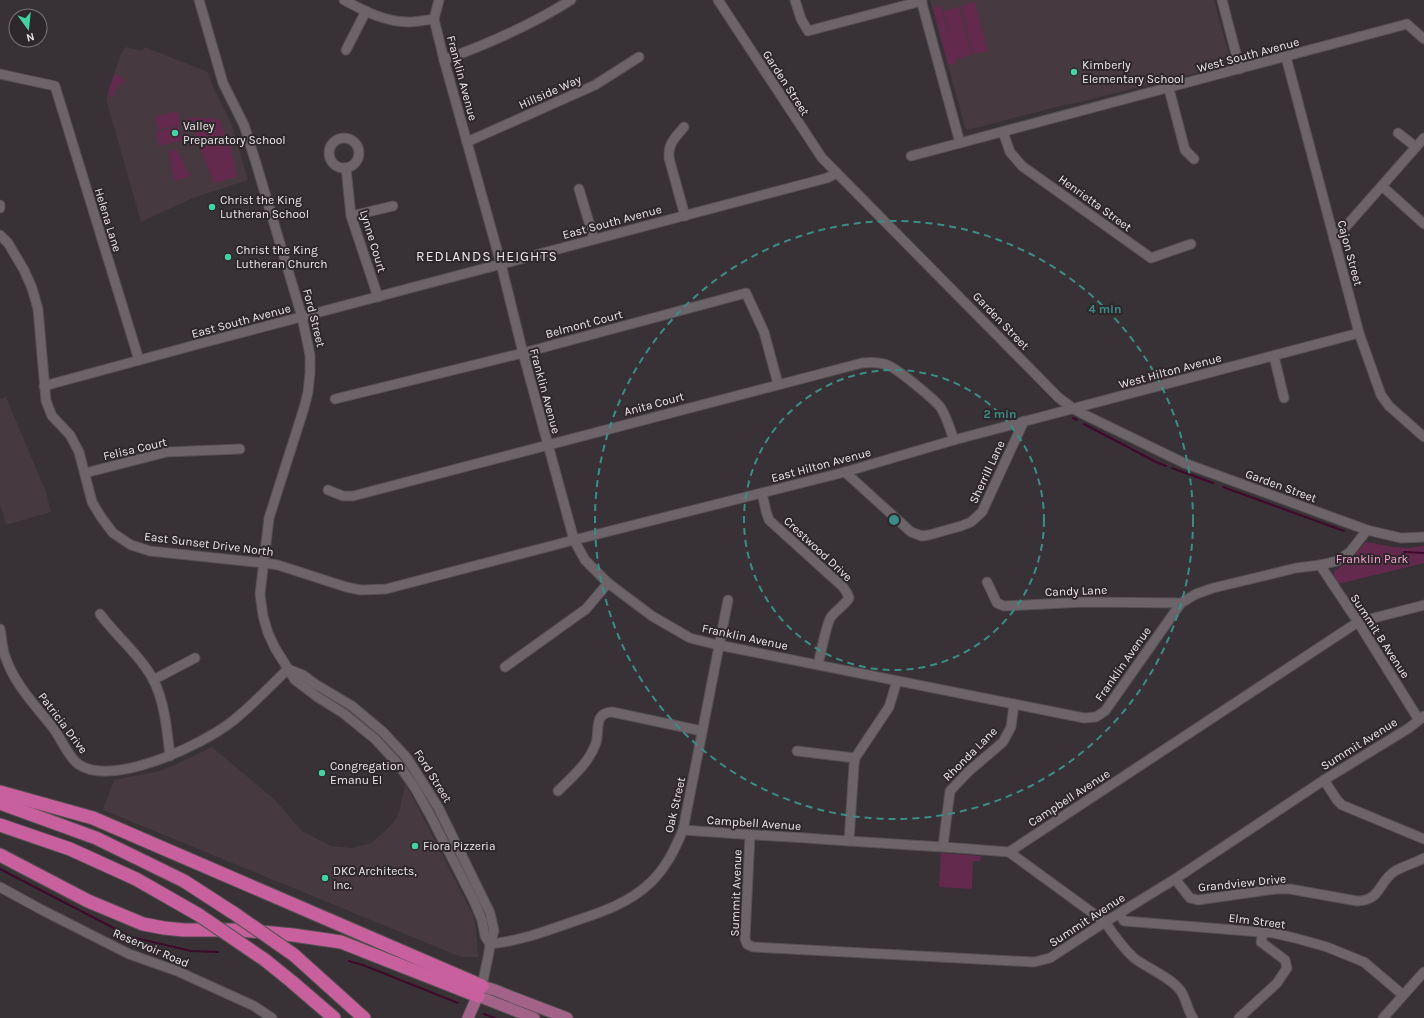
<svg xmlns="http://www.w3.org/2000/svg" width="1424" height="1018" viewBox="0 0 1424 1018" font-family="Karla,sans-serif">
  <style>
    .built { fill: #463940 }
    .green { fill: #642a4d }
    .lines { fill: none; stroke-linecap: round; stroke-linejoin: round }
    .stream { stroke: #3e092b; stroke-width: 2 }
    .minor-casing { stroke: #544f51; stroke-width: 11 }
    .major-casing { stroke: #544f51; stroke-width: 13 }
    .highway-casing { stroke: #544f51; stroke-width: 15 }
    .minor { stroke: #6c6468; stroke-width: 9 }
    .major { stroke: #a36288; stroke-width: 11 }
    .highway { stroke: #c8609e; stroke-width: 13 }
    .highway-bridge-casing { stroke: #544f51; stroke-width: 15; stroke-linecap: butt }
    .highway-bridge { stroke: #c8609e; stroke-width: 13 }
    .ring { fill: none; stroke: #3b8d87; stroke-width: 2; stroke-dasharray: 7 5 }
    .poi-dot { fill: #41d4a1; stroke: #2e272b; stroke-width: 1.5 }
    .labels { text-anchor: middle; stroke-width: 4; stroke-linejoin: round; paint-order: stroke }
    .street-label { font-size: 12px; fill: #ebe7e9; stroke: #2e272b }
    .poi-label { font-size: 12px; fill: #ebe7e9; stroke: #2e272b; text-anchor: start }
    .park-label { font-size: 12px; fill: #fba7d6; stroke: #2e272b }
    .quarter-label { font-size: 14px; letter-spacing: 1px; fill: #ebe7e9; stroke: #2e272b }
    .centre { fill: #3b8d87; stroke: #2e272b; stroke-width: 2 }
    .ring-label { font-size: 12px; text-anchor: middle; font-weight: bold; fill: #3b8d87; stroke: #2e272b; stroke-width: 4; stroke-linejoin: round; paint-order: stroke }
  </style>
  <rect width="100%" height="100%" fill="#383135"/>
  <g class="built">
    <path d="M930,0H1214L1231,61L1228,65L1076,103L1065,105L967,130L965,127Z"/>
    <path d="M125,47L142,51L145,47L208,72L213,87L232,125L248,180L193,198L141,222L106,99L120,56Z"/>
    <path d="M6,397L46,492L51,512L6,525L0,504V399Z"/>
    <path d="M212,747L275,800L302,831L331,846L352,848L371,843L387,829L395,821L400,809L405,784L419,809L473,915L476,928L478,957H461L103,810L114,780L159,771L179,763Z"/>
  </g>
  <g class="green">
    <path d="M975,2L988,51L973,54L961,6Z"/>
    <path d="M941,6L954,52L944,11L959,7L972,55L956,59V63L948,65L933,8Z"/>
    <path d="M115,73L125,80L114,92L115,96L110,97L109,90Z"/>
    <path d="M177,111L180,125L158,130L155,117Z"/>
    <path d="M188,117L216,119L220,121L232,152L237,177L214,183Z"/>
    <path d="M179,126L183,140L159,146L156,132Z"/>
    <path d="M176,149L182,159L186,171L188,170L191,176L174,181C172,171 171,162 169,151Z"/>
    <path d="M1367,542L1392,547L1408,548L1424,546V563L1338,584L1334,577V571L1349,561L1364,544Z"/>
    <path d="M941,853L981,856L980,861H973L972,889L939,887Z"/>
  </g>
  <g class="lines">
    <g class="stream">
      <path d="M1073,418L1077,420"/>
      <path d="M1084,424L1156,462L1166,466"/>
      <path d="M1172,468L1213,483"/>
      <path d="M1223,487L1344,531"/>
      <path d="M1404,552L1424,553"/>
      <path d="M0,869L131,937L191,951L218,952"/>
      <path d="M349,961L363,965L458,1003"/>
      <path d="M484,1014L495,1018"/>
    </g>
    <g class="minor-casing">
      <g id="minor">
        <path d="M199,0L223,83L244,125L256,163L302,317L310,355V373L308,392L304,408L269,518L260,594L263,616L268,633L275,648L295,680L316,696L343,713L375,739L399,765L415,788L429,813L474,901L482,920L485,936L490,944"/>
        <path d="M344,0C364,11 385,22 409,22C417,22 426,20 434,19"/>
        <path d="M439,0L434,19L444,60L501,264L523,353L574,540L585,560L608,583L652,616L690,638L718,645L1084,718L1096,717L1105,711L1181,603L1196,594L1213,588L1296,568L1320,565L1337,561L1350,552L1367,530"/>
        <path d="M718,0L822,158L1059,398L1074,409L1085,415L1184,463L1367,530L1401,538L1424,537"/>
        <path d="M795,0L801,19L808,31L922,1"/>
        <path d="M921,0L960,143"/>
        <path d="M1222,0L1240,69"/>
        <path d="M346,50L366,11"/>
        <path d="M1286,57L1359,333L1381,395L1389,406L1424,437"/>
        <path d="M444,60C488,44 531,25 571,0"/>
        <path d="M0,74L55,86L139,360"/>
        <path d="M1169,89L1185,150L1194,159"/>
        <path d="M684,127C675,138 668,143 669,158L685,216"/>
        <path d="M1003,132L1010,152L1022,166L1151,258L1191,244"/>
        <path d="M1398,133L1416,147"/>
        <circle cx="344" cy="153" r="15"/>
        <path d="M467,142L595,85L639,57"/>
        <path d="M911,156L1407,24L1424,39"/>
        <path d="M346,168L351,216L378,297"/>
        <path d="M1382,186L1424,224"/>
        <path d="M579,189L594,239"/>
        <path d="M0,205V208"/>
        <path d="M351,216L393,206"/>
        <path d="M0,235L8,243L24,270L32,288L38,309L46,401L52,416L70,435L79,452L92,502L101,517L113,533L131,545L150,551L264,563L278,565L346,587L361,590L386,589L574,540L845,472L954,440L1359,333"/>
        <path d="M1334,239L1342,231L1424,138"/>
        <path d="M1274,356L1284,398"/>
        <path d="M44,386L206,342L827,178L837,173"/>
        <path d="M335,399L523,353L746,293L764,332L778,384"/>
        <path d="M845,472L911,532L922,536L929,535L961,526L971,522L982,512L1024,421"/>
        <path d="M85,473L167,452L240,449"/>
        <path d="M328,490L343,496H353L862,363C871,362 879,362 887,365C897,368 935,400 941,408C947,418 950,429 954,440"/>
        <path d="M762,493L766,511L769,520L843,587L847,593L849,598C844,606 836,610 831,617C826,624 821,654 818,664"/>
        <path d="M1320,565L1358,622L1419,720"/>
        <path d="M987,582L997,603L1004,606L1085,602L1181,603"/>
        <path d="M100,614C116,636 142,657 154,681C165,704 167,731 170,756"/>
        <path d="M0,629C2,638 2,648 5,656C14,683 33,703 50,724C60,735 67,756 78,764C112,788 201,745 230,723C251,707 269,687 288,669"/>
        <path d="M505,667L586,609L608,583"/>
        <path d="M288,669L303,675L315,684L352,706L383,732L407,758L438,807L490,913L494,931L490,944L489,952L482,986"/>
        <path d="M153,680L195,658"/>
        <path d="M797,751L855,758"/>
        <path d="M1324,780L1337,800L1342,805L1424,839"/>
        <path d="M558,791C572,777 589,763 596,743C600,731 593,713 612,712L702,731"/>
        <path d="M683,830C792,838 900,843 1009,852L1358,622L1424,605"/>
        <path d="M750,835L745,939L747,944L753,947L1034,962L1050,958L1105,922L1175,879L1324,780L1409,728L1424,716"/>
        <path d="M849,841L854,765L855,758L889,707L897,681"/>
        <path d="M943,846L950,791L969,771L1003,742L1011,727L1014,704"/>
        <path d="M1009,852L1105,922C1113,934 1123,948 1134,958C1147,968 1170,977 1180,990C1186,997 1187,1010 1193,1018"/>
        <path d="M1175,879L1190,898L1198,900L1276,889H1290L1357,901C1381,901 1378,882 1395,871C1404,866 1415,863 1424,858"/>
        <path d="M0,887L42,910L129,954L177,971L254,1006L272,1018"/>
        <path d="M1119,914L1124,921L1273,933L1295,938L1327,947L1364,962L1403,995"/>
        <path d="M490,944C519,941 544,932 572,922C599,913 628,904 650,883C666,868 675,849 683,830L728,600"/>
        <path d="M1239,1018L1277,983L1287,968L1285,960L1261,942L1263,932"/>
        <path d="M1383,1018L1424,972"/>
      </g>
    </g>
    <g class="major-casing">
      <g id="major">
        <path d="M478,996L534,1018"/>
        <path d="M468,1018L482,986L495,990L512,997L567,1018"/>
      </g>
    </g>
    <g class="highway-casing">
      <g id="highway">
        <path d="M0,792L93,818L482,986"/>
        <path d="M0,803L96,838L184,881L235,914"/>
        <path d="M0,825L70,849L136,879L199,915"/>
        <path d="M0,855L88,901L143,924L164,928L184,930H240L293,935L341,942L478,996"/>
        <path d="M294,955L364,1018"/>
        <path d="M265,960L291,981L334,1018"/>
      </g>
    </g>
    <use href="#minor" class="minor"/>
    <use href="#major" class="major"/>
    <use href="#highway" class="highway"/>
    <g class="highway-bridge-casing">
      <g id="highway-bridge">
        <path d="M235,914L294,955"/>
        <path d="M199,915L265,960"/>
      </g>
    </g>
    <use href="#highway-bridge" class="highway-bridge"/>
  </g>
  <g class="ring">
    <circle cx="894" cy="520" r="150"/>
    <circle cx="894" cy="520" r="299"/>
  </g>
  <g class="poi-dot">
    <circle cx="1074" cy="72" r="4"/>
    <circle cx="175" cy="133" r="4"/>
    <circle cx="212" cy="207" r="4"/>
    <circle cx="228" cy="257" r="4"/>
    <circle cx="322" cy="773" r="4"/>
    <circle cx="415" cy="846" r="4"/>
    <circle cx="325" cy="878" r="4"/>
  </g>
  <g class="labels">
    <g class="street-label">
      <text transform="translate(1248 55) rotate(-15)" y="4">West South Avenue</text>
      <text transform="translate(462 78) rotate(75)" y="4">Franklin Avenue</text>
      <text transform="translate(786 83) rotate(57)" y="4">Garden Street</text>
      <text transform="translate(550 92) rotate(-24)" y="4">Hillside Way</text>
      <text transform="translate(1095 203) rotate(36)" y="4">Henrietta Street</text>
      <text transform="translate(108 220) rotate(73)" y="4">Helena Lane</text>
      <text transform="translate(612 222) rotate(-15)" y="4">East South Avenue</text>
      <text transform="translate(373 241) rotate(73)" y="4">Lynne Court</text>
      <text transform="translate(1350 253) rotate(75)" y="4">Cajon Street</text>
      <text transform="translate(314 318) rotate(76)" y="4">Ford Street</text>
      <text transform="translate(241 321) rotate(-15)" y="4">East South Avenue</text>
      <text transform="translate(1001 321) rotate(46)" y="4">Garden Street</text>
      <text transform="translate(584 324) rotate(-15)" y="4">Belmont Court</text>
      <text transform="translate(1170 371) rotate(-15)" y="4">West Hilton Avenue</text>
      <text transform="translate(545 391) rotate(75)" y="4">Franklin Avenue</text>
      <text transform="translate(654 404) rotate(-15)" y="4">Anita Court</text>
      <text transform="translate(135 449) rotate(-13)" y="4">Felisa Court</text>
      <text transform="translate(821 465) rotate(-15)" y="4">East Hilton Avenue</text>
      <text transform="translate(987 472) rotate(-65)" y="4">Sherrill Lane</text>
      <text transform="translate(1281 486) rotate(20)" y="4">Garden Street</text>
      <text transform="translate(209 544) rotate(7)" y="4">East Sunset Drive North</text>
      <text transform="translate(818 549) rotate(43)" y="4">Crestwood Drive</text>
      <text transform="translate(1076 591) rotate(-2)" y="4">Candy Lane</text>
      <text transform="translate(1380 636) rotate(57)" y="4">Summit B Avenue</text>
      <text transform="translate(745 637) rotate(12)" y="4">Franklin Avenue</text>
      <text transform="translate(1123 664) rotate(-55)" y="4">Franklin Avenue</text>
      <text transform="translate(63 723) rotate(53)" y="4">Patricia Drive</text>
      <text transform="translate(1359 744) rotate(-32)" y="4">Summit Avenue</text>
      <text transform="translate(970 754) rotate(-45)" y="4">Rhonda Lane</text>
      <text transform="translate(433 776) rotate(58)" y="4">Ford Street</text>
      <text transform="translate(1069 798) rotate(-33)" y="4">Campbell Avenue</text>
      <text transform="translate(675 805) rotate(-77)" y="4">Oak Street</text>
      <text transform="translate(754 823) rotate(4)" y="4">Campbell Avenue</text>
      <text transform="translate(1242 883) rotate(-6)" y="4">Grandview Drive</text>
      <text transform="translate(736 893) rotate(-88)" y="4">Summit Avenue</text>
      <text transform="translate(1087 920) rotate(-33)" y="4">Summit Avenue</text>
      <text transform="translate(1257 921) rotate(7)" y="4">Elm Street</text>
      <text transform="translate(151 948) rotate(23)" y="4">Reservoir Road</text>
    </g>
    <g class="poi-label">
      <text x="1082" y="69">Kimberly<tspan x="1082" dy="14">Elementary School</tspan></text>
      <text x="183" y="130">Valley<tspan x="183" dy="14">Preparatory School</tspan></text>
      <text x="220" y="204">Christ the King<tspan x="220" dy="14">Lutheran School</tspan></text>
      <text x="236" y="254">Christ the King<tspan x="236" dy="14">Lutheran Church</tspan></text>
      <text x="330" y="770">Congregation<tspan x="330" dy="14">Emanu El</tspan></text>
      <text x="423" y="850">Fiora Pizzeria</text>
      <text x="333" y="875">DKC Architects,<tspan x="333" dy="14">Inc.</tspan></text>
    </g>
    <g class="park-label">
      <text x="1372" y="563">Franklin Park</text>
    </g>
    <g class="quarter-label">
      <text x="487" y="261">REDLANDS HEIGHTS</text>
    </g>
  </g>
  <circle cx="894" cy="520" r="6" class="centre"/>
  <g class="ring-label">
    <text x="1105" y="313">4 min</text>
    <text x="1000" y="418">2 min</text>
  </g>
  <g transform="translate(28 28) rotate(165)"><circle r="19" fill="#2e272b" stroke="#7a7477"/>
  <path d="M0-3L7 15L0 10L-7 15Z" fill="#41d4a1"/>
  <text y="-6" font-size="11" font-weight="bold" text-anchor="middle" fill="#ebe7e9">N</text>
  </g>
</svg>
